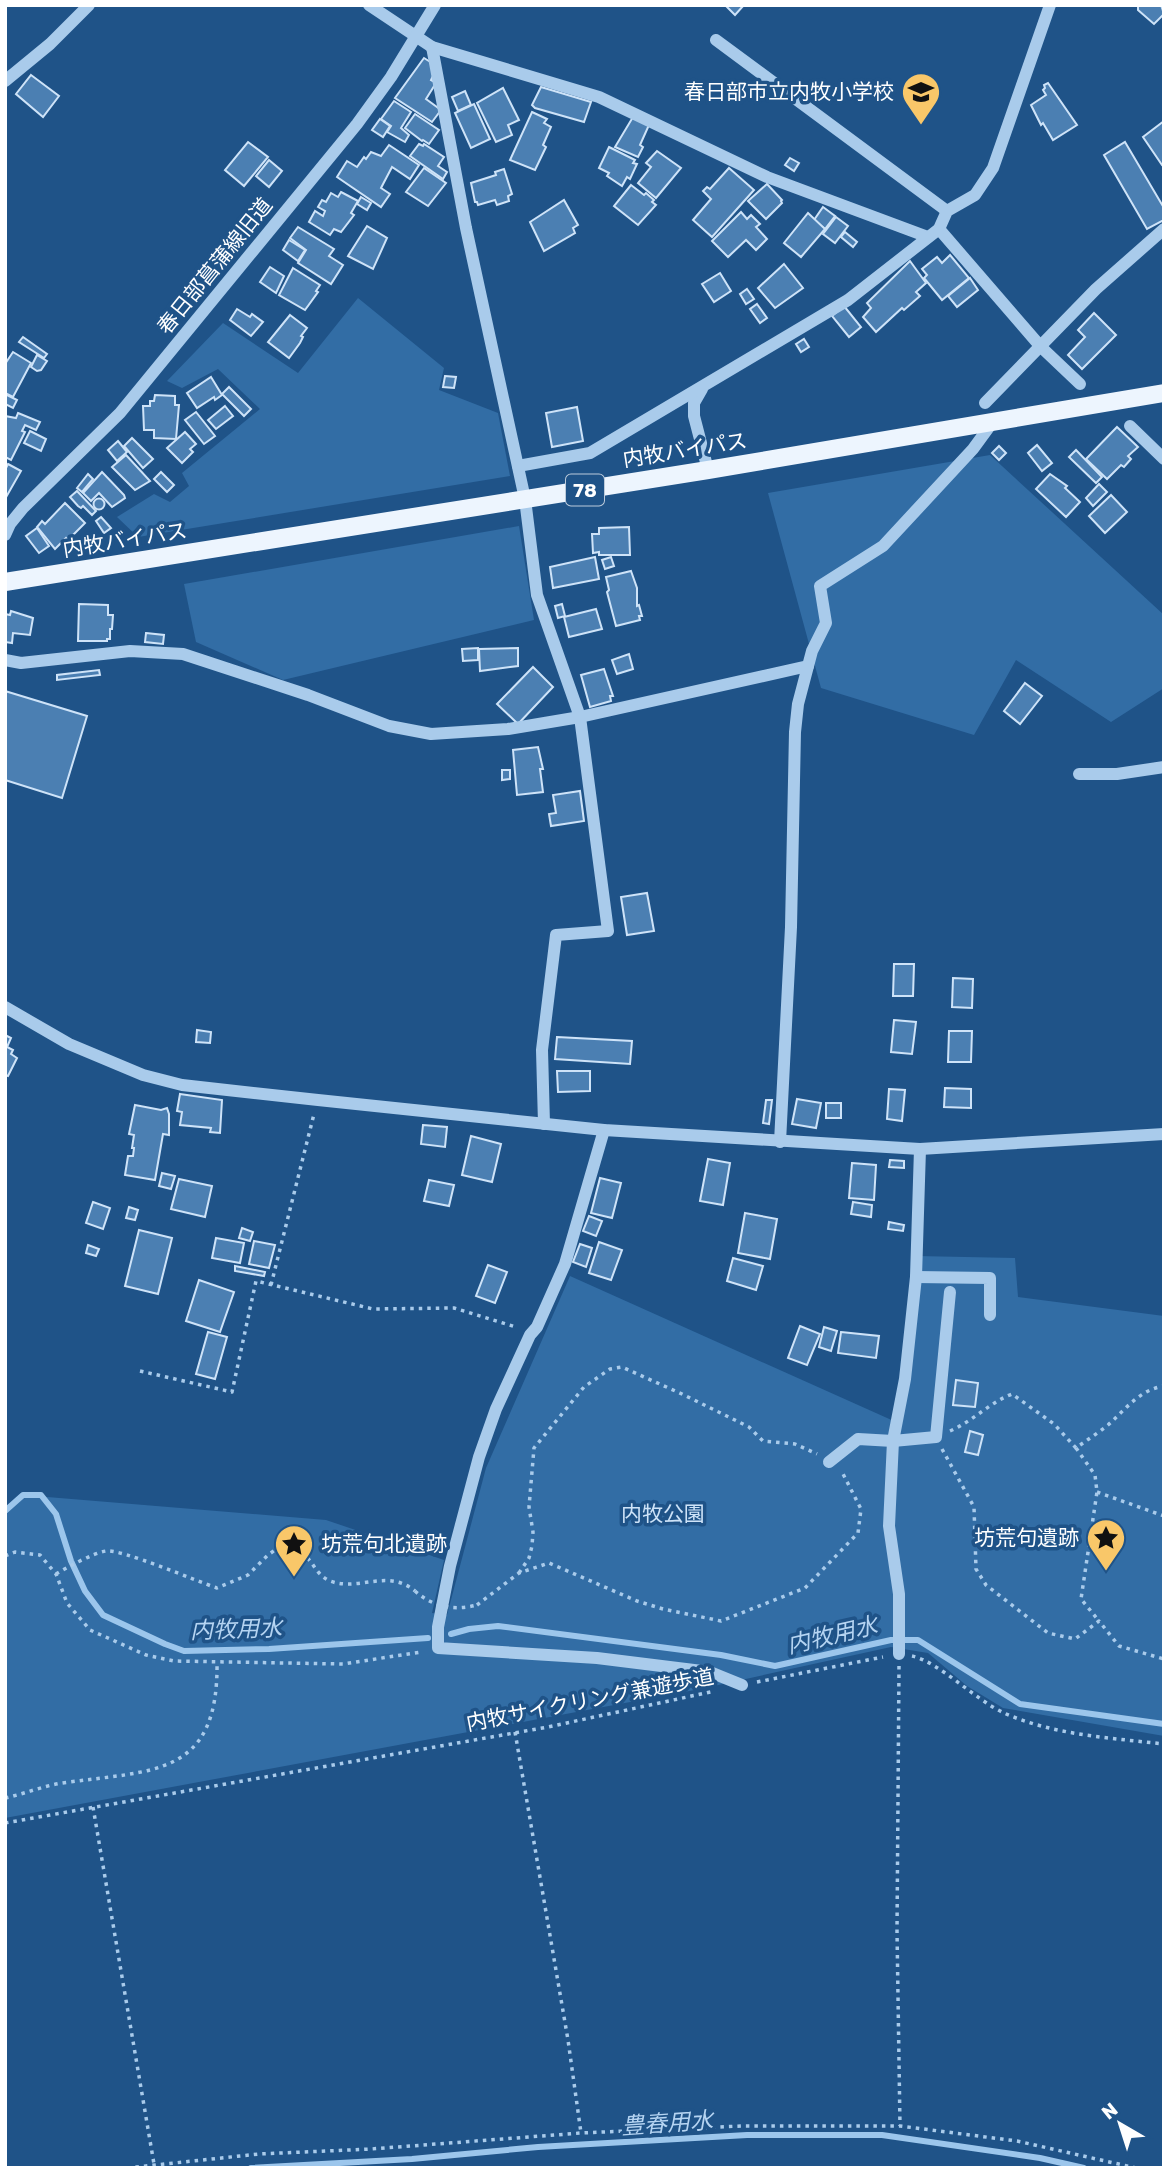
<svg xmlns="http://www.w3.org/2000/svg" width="1169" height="2173" viewBox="0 0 1169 2173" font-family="Rubik,'Noto Sans JP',sans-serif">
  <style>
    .green { fill: #326da5 }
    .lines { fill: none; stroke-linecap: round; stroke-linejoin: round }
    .stream { stroke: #9cc6ec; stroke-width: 6 }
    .building { fill: #4b7fb2; stroke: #cee3f8; stroke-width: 2 }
    .path { stroke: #a9cbeb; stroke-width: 3.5; stroke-dasharray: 3.5 5; stroke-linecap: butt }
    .minor { stroke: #a9cbeb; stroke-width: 12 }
    .major { stroke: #edf5fe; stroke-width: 18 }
    .path-bridge { stroke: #a9cbeb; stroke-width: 3.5; stroke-dasharray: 3.5 5; stroke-linecap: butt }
    .labels { text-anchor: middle; stroke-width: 7; stroke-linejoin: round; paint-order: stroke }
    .shield { fill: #1f5388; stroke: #bccbdb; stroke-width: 2 }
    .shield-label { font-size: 19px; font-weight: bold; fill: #fff }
    .poi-label { font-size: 21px; fill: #fff; stroke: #1f5388; text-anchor: end }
    .street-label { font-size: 21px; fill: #fff; stroke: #1f5388 }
    .park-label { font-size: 21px; fill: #cee3f8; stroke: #1f5388 }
    .water-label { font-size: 23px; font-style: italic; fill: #b5d4f2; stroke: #1f5388 }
  </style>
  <rect width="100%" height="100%" fill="#1f5388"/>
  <g class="green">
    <path d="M358,298L444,368L439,390L498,413L510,476L138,537L117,517L154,494L170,502L189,486L182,473L260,409L218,369L182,388L167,381L223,323L298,373Z"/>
    <path d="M990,455L1164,615V688L1111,722L1016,660L974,735L821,688L768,493Z"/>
    <path d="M519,526L534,620L283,680L196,642L184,584Z"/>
    <path d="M916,1256L1015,1258L1018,1297L1164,1316V1736L1003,1708L967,1686L928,1653L891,1647L700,1689L5,1818V1510L23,1495L326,1520L444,1560L432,1613L447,1615L486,1468L570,1276L896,1422Z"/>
  </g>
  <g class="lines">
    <g class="stream">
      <path d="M5,1511L23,1495H41L56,1514L71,1561L85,1591L103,1615L165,1644L184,1651L269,1649L428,1638"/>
      <path d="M451,1634L469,1629L498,1626L721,1655L775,1666L891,1640H918L1020,1704L1164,1724"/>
      <path d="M251,2168L412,2159L538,2147L747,2135H882L1040,2158L1084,2168"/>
    </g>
  </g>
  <g class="building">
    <path d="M725,5H744L735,15Z"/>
    <path d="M1138,5H1161L1164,14L1154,24L1138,10Z"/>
    <path d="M424,58L432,63L433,76L431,80L436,83L426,99L441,110L432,122L395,98Z"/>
    <path d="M31,75L59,96L43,117L16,94Z"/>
    <path d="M1048,83L1077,125L1053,140L1043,123L1041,125L1031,105L1046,95L1043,90L1045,88L1044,85Z"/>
    <path d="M541,87L591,102L584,122L535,108L532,105Z"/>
    <path d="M503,88L519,120L508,125L512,135L496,142L477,103Z"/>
    <path d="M465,91L471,105L458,111L452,97Z"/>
    <path d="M394,101L411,112L401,128L409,135L405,142L387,132L391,126L381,119Z"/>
    <path d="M474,104L490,139L471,148L455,113Z"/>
    <path d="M532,112L547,119L544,123L551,127L543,145L546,147L535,170L510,160Z"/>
    <path d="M415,114L439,130L429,144L423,140L422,141L405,128Z"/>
    <path d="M633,117L649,125L640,145L643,147L638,157L615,147Z"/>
    <path d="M380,119L390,126L383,137L372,130Z"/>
    <path d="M1164,121V164L1162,165L1143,137Z"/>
    <path d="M248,142L268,157L244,186L225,170Z"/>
    <path d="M1125,142L1164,208V220L1147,229L1104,155Z"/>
    <path d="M419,144L423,146L424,144L444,157L438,166L447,172L443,179L410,156Z"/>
    <path d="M389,145L419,165L410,179L392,167L381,188L390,194L381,207L337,177L347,161L357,167L364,157L366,159L371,152L381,156Z"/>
    <path d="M609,147L635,160L633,163L637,164L630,179L627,177L622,186L607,176L609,173L599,168Z"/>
    <path d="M657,151L681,168L656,198L638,183L651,167L646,163Z"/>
    <path d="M790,158L799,163L794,171L785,165Z"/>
    <path d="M269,160L282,171L269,187L256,176Z"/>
    <path d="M424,168L446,183L428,206L406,192Z"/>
    <path d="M729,168L754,190L712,237L693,220L711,199L703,191L707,187L710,189Z"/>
    <path d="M504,169L512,194L508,196L509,201L497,205L495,200L478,205L477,202H475L471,183L496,175L495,172Z"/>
    <path d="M767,184L782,200L781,201L782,203L766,219L748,201Z"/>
    <path d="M631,185L644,195L646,193L654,200L652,202L656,205L638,225L614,206Z"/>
    <path d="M341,192L358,201L351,213L354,215L341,232L334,229L330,235L309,222L315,211L323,216L325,211L318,207L322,200L326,202L331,193L338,197Z"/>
    <path d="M361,197L371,203L367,210L357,204Z"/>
    <path d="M564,200L578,225L573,228L575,233L544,251L530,222Z"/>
    <path d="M823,207L835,216L825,229L814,220Z"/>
    <path d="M741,212L747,219L751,215L760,224L756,227L767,239L756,250L746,240L728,257L712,241Z"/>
    <path d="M808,213L825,229L801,257L784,243Z"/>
    <path d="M836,217L848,226L835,243L823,234Z"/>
    <path d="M367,226L387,238L373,269L348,256Z"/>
    <path d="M298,227L334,249L329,256L343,265L331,284L298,263L306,250L290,238Z"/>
    <path d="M845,232L857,242L853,247L841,237Z"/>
    <path d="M289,240L305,250L298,261L283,250Z"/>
    <path d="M950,255L969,278L942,300L924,278L927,275L922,269L937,257L942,263Z"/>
    <path d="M910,261L926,283L916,292L920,296L904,310L902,308L876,332L863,317L871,308L867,303Z"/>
    <path d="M784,264L803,288L775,308L758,288Z"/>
    <path d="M270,267L284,276L276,293L260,282Z"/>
    <path d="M293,268L320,285L316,291L318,292L305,310L279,295Z"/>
    <path d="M720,273L731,291L714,302L702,284Z"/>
    <path d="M970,278L978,290L957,307L948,296Z"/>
    <path d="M747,289L754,299L746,304L740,294Z"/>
    <path d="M757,304L767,318L760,323L750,309Z"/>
    <path d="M844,306L861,327L849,337L832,316Z"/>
    <path d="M237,309L250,317L252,314L263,322L251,336L230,320Z"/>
    <path d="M1094,313L1116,335L1082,369L1068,355L1085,337L1078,330Z"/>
    <path d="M290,315L307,328L301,336L303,337L300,343L289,358L268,342Z"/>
    <path d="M23,337L47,354L44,358L19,342Z"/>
    <path d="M804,339L809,347L801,352L796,344Z"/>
    <path d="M13,352L31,363L13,397L5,393V364Z"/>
    <path d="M37,355L47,361L41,370L37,371L31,367Z"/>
    <path d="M445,376L456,377L454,388L443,387Z"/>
    <path d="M211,377L222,395L215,400L214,397L197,408L187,393Z"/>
    <path d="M229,387L251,409L244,416L222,394Z"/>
    <path d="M5,394L17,400L13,408L5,404Z"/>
    <path d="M155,395L175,396V405H179L176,439L154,438V430H144L143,406H150V401H154Z"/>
    <path d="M225,406L233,416L216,429L208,420Z"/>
    <path d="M577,407L583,441L552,447L546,413Z"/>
    <path d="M196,412L215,436L204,444L185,420Z"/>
    <path d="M18,413L40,422L36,430L25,425L22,431L25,432L11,460L5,457V416L16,418Z"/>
    <path d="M1117,427L1138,447L1128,456L1131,459L1124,467L1121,465L1107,479L1086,459Z"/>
    <path d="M30,431L46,439L41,451L24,443Z"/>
    <path d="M185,432L196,444L190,449L193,452L182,463L167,448Z"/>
    <path d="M132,438L153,459L143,468L124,446Z"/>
    <path d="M118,441L127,452L117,461L108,450Z"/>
    <path d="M1037,445L1052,463L1042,471L1028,453Z"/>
    <path d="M999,446L1006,453L999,460L992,453Z"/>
    <path d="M1076,450L1102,477L1096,483L1069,457Z"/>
    <path d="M126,455L150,481L135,490L112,467Z"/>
    <path d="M8,464L21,471L5,499V470Z"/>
    <path d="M102,472L124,495L125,498L112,507L99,493L91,501L83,493Z"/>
    <path d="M161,472L174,485L167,492L154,479Z"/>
    <path d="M88,474L93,479L82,492L77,488Z"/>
    <path d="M1050,474L1067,486L1065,488L1080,502L1066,517L1036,489Z"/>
    <path d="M1099,484L1107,492L1093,506L1086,498Z"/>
    <path d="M77,491L96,511L92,515L83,506L81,508L78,506L70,497Z"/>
    <path d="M1111,495L1127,512L1105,533L1089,516Z"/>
    <circle cx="99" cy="504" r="5.5"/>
    <path d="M65,503L85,523L68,540L66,538L55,549L37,527L42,521L45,524Z"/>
    <path d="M101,517L111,528L104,533L96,521Z"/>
    <path d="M629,527L630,555H599V552L593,553L592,534H599V528Z"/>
    <path d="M37,528L49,546L39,553L26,536Z"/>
    <path d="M595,557L599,579L553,588L550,567Z"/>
    <path d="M611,557L614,566L605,569L602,560Z"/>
    <path d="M631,571L637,588V606L639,605L642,616H639L640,620L616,626L607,592L609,590L606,577Z"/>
    <path d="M79,604L108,605V615H113L112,629H110V639H107V641H78Z"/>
    <path d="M562,604L565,616L558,618L555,606Z"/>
    <path d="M596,609L602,629L569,637L564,617Z"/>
    <path d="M11,611L33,618L30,635L13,633L12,643L5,642V614L10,615Z"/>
    <path d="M146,633L164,635L163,644L145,642Z"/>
    <path d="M478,648V660L463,661L462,649Z"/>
    <path d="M518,648V666L480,671L479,649Z"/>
    <path d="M629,654L633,669L617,674L612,660Z"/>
    <path d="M533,667L553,687L518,724L497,704Z"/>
    <path d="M604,669L613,696H610L611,701L590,707L581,675Z"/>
    <path d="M99,670L100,675L57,680V675Z"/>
    <path d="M1025,683L1042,696L1020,724L1004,711Z"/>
    <path d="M5,691L87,716L62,798L5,780Z"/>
    <path d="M538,747L543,769H540L543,792L517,795L513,750Z"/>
    <path d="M502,770H510V779L502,780Z"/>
    <path d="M580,791L584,821L551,826L549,814L556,813L553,795Z"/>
    <path d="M647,893L654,931L627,935L621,897Z"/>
    <path d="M894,964H914L913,996H893Z"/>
    <path d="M953,978L973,979L972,1008L952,1007Z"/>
    <path d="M894,1020L916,1022L912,1054L891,1052Z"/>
    <path d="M197,1030L211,1032L210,1043L196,1042Z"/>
    <path d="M949,1031H972L971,1062H948Z"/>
    <path d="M5,1035L11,1038L7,1047L13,1050L11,1054L17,1058L8,1076L5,1075Z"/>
    <path d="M557,1037L632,1041L630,1064L555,1059Z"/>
    <path d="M557,1071H590V1091L558,1092Z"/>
    <path d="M945,1088L971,1089V1108L944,1107Z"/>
    <path d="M889,1089L905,1090L902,1121L887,1119Z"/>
    <path d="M180,1094L222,1100L220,1133L210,1132L211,1128L180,1125L182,1112L177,1111Z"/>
    <path d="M797,1099L821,1103L816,1128L792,1124Z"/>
    <path d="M766,1100H772L769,1124L763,1123Z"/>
    <rect x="826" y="1103" width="15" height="15"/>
    <path d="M135,1105L161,1110L167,1108L169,1114V1135L163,1134L155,1180L125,1175L128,1156H133L134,1148H132L134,1135L129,1134Z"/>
    <path d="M423,1125L447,1127L445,1147L421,1144Z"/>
    <path d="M471,1136L501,1144L492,1182L462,1175Z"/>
    <path d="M708,1159L730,1163L723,1205L700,1201Z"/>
    <path d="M890,1160L904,1161V1168L889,1167Z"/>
    <path d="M852,1163L876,1165L874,1200L849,1198Z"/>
    <path d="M162,1173L175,1176L171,1189L159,1186Z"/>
    <path d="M600,1178L621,1183L612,1218L591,1213Z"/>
    <path d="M179,1179L212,1186L205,1217L171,1209Z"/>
    <path d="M429,1180L454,1185L449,1206L424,1201Z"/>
    <path d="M93,1202L110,1208L103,1229L86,1223Z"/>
    <path d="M853,1202L872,1205L871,1217L851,1214Z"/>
    <path d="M129,1207L138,1210L135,1220L126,1218Z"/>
    <path d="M745,1213L777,1219L770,1259L738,1253Z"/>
    <path d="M589,1216L602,1221L596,1236L583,1231Z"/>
    <path d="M889,1222L904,1225L903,1231L888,1229Z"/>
    <path d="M242,1228L253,1232L250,1241L239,1238Z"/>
    <path d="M139,1230L172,1238L158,1294L125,1286Z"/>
    <path d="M216,1238L244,1243L240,1263L212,1258Z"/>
    <path d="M254,1241L275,1245L269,1268L249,1264Z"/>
    <path d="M599,1242L622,1250L611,1280L589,1273Z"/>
    <path d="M580,1244L592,1248L586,1267L573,1262Z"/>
    <path d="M88,1245L99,1249L96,1256L86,1253Z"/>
    <path d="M733,1258L763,1266L756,1290L727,1281Z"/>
    <path d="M488,1265L507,1272L495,1303L476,1296Z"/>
    <path d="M235,1266L265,1272L264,1276L235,1271Z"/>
    <path d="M199,1280L234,1292L220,1332L186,1321Z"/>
    <path d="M800,1326L820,1334L807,1365L788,1358Z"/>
    <path d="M824,1327L837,1331L831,1351L819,1347Z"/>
    <path d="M208,1332L227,1337L215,1379L196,1374Z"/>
    <path d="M841,1332L879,1336L876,1358L838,1353Z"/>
    <path d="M956,1380L978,1383L975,1407L953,1405Z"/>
    <path d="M970,1431L983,1435L978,1455L965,1452Z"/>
  </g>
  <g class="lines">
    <g class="path">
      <path d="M271,1285L314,1114"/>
      <path d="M140,1371L232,1392L256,1281L373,1309L454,1308L516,1327"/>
      <path d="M950,1431C973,1421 989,1403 1012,1394L1054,1424L1076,1448C1087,1440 1098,1433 1108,1425C1126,1409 1139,1390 1164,1386"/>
      <path d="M1076,1448L1095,1475L1097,1492L1081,1599L1099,1621"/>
      <path d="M942,1449L974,1507L976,1569L986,1585L1048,1633L1075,1639L1099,1621L1119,1646L1164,1659"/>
      <path d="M1097,1492L1164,1516"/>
      <path d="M5,1556L15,1552L40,1555L56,1574L67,1603L90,1630L146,1655L174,1661L343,1664L421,1652"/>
      <path d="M519,1573L529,1558L532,1546L533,1532L529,1507L534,1448L584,1387L610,1369L622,1367L682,1394L749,1427L763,1441L795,1444L817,1454"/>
      <path d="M56,1574C68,1567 93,1553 106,1551C122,1549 196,1581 217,1588L248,1575L268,1555L282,1545C289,1548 298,1550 303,1554C314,1562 316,1575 330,1581C359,1592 387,1568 415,1591"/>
      <path d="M477,1605L519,1573L549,1563L637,1601L663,1609L721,1621L805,1588L858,1533L861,1509L841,1470"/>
      <path d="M912,1656C939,1662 974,1699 1004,1713C1053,1735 1111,1738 1164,1744"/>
      <path d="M899,1666L897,1931L900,2126"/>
      <path d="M757,1682L883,1657"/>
      <path d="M515,1732L568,2040L581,2133"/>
      <path d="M5,1798C24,1794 43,1786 62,1783C153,1770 219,1778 217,1661"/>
      <path d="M93,1807L154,2164"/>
      <path d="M5,1823L548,1727L715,1691"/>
      <path d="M127,2168L259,2154L371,2149L581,2133L741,2126H900L1017,2141L1136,2168"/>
    </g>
    <g class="minor">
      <path d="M369,5L432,47L599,97L767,177L928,237"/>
      <path d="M716,40L947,211"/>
      <path d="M432,47L466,228L525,499L537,595L580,717L608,931L556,935L542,1050L544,1124"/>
      <path d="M5,81L50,44L89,5"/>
      <path d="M939,229L1041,347L1080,384"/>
      <path d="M702,389L694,403V416L708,470"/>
      <path d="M985,403L1096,289L1164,229"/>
      <path d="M1130,426L1164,459"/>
      <path d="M518,466L590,453L848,300L939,229L947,211L975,195L993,168L1050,5"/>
      <path d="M5,535L10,524L23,508L120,413L357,124L391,77L435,5"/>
      <path d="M5,660L21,663L130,651L183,654L308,695L389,726L431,734L508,729L580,717L808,666"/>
      <path d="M1079,774H1117L1164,767"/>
      <path d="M5,1007L69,1044L143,1075L182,1085L318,1100L604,1130L920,1149L1164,1134"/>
      <path d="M604,1130L565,1264L537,1327L530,1335L496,1409L479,1457L450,1566L438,1627V1648L597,1658L710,1672L742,1685"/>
      <path d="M780,1142L791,927L795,732L798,704L812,651L826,623L820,586L883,546L973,449L992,423"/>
      <path d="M916,1277L990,1278V1315"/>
      <path d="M829,1462L858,1439L893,1441L936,1437L950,1292"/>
      <path d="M899,1654V1594L889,1526L893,1441L905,1379L916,1277L920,1149"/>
    </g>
    <path class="major" d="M5,582L708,470L1164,393"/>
    <path class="path-bridge" d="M415,1591C433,1607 454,1611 477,1605"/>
  </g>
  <defs>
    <g id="school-pin" transform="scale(2.0125)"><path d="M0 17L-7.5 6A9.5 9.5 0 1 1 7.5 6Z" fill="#f9c769" stroke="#1f5388"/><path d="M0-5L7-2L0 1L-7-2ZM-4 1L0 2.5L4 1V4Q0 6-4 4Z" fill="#111"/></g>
    <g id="sight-pin" transform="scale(2.0125)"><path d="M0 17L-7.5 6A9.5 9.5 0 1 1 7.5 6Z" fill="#f9c769" stroke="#1f5388"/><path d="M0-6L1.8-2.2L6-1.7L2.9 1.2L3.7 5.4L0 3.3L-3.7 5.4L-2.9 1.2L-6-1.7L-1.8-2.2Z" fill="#111"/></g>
  </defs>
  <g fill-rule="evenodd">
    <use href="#school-pin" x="921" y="92"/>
    <use href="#sight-pin" x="1106" y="1538"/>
    <use href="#sight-pin" x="294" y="1544"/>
  </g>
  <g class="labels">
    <rect class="shield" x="566" y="474.5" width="38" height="31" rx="5"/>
    <g class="shield-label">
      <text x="585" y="497">78</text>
    </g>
    <g class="poi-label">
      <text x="894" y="99">春日部市立内牧小学校</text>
      <text x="1079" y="1545">坊荒句遺跡</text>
      <text x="321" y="1551" text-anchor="start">坊荒句北遺跡</text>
    </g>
    <g class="street-label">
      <text transform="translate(215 266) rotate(-51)" y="7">春日部菖蒲線旧道</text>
      <text transform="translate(685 450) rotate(-9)" y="7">内牧バイパス</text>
      <text transform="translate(125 540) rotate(-9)" y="7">内牧バイパス</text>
      <text transform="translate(590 1700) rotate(-11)" y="7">内牧サイクリング兼遊歩道</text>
    </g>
    <g class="park-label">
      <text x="663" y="1521">内牧公園</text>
    </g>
    <g class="water-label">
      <text transform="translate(236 1629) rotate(-2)" y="8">内牧用水</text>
      <text transform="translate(832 1635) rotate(-13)" y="8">内牧用水</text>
      <text transform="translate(667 2123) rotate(-4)" y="8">豊春用水</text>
    </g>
  </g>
  <rect width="1169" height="2173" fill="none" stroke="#ffffff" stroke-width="14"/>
  <g transform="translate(1120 2124) rotate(321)" stroke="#1f5388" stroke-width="5" paint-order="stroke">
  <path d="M0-5L12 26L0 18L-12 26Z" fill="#ffffff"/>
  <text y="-10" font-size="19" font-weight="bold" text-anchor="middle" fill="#ffffff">N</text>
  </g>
</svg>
